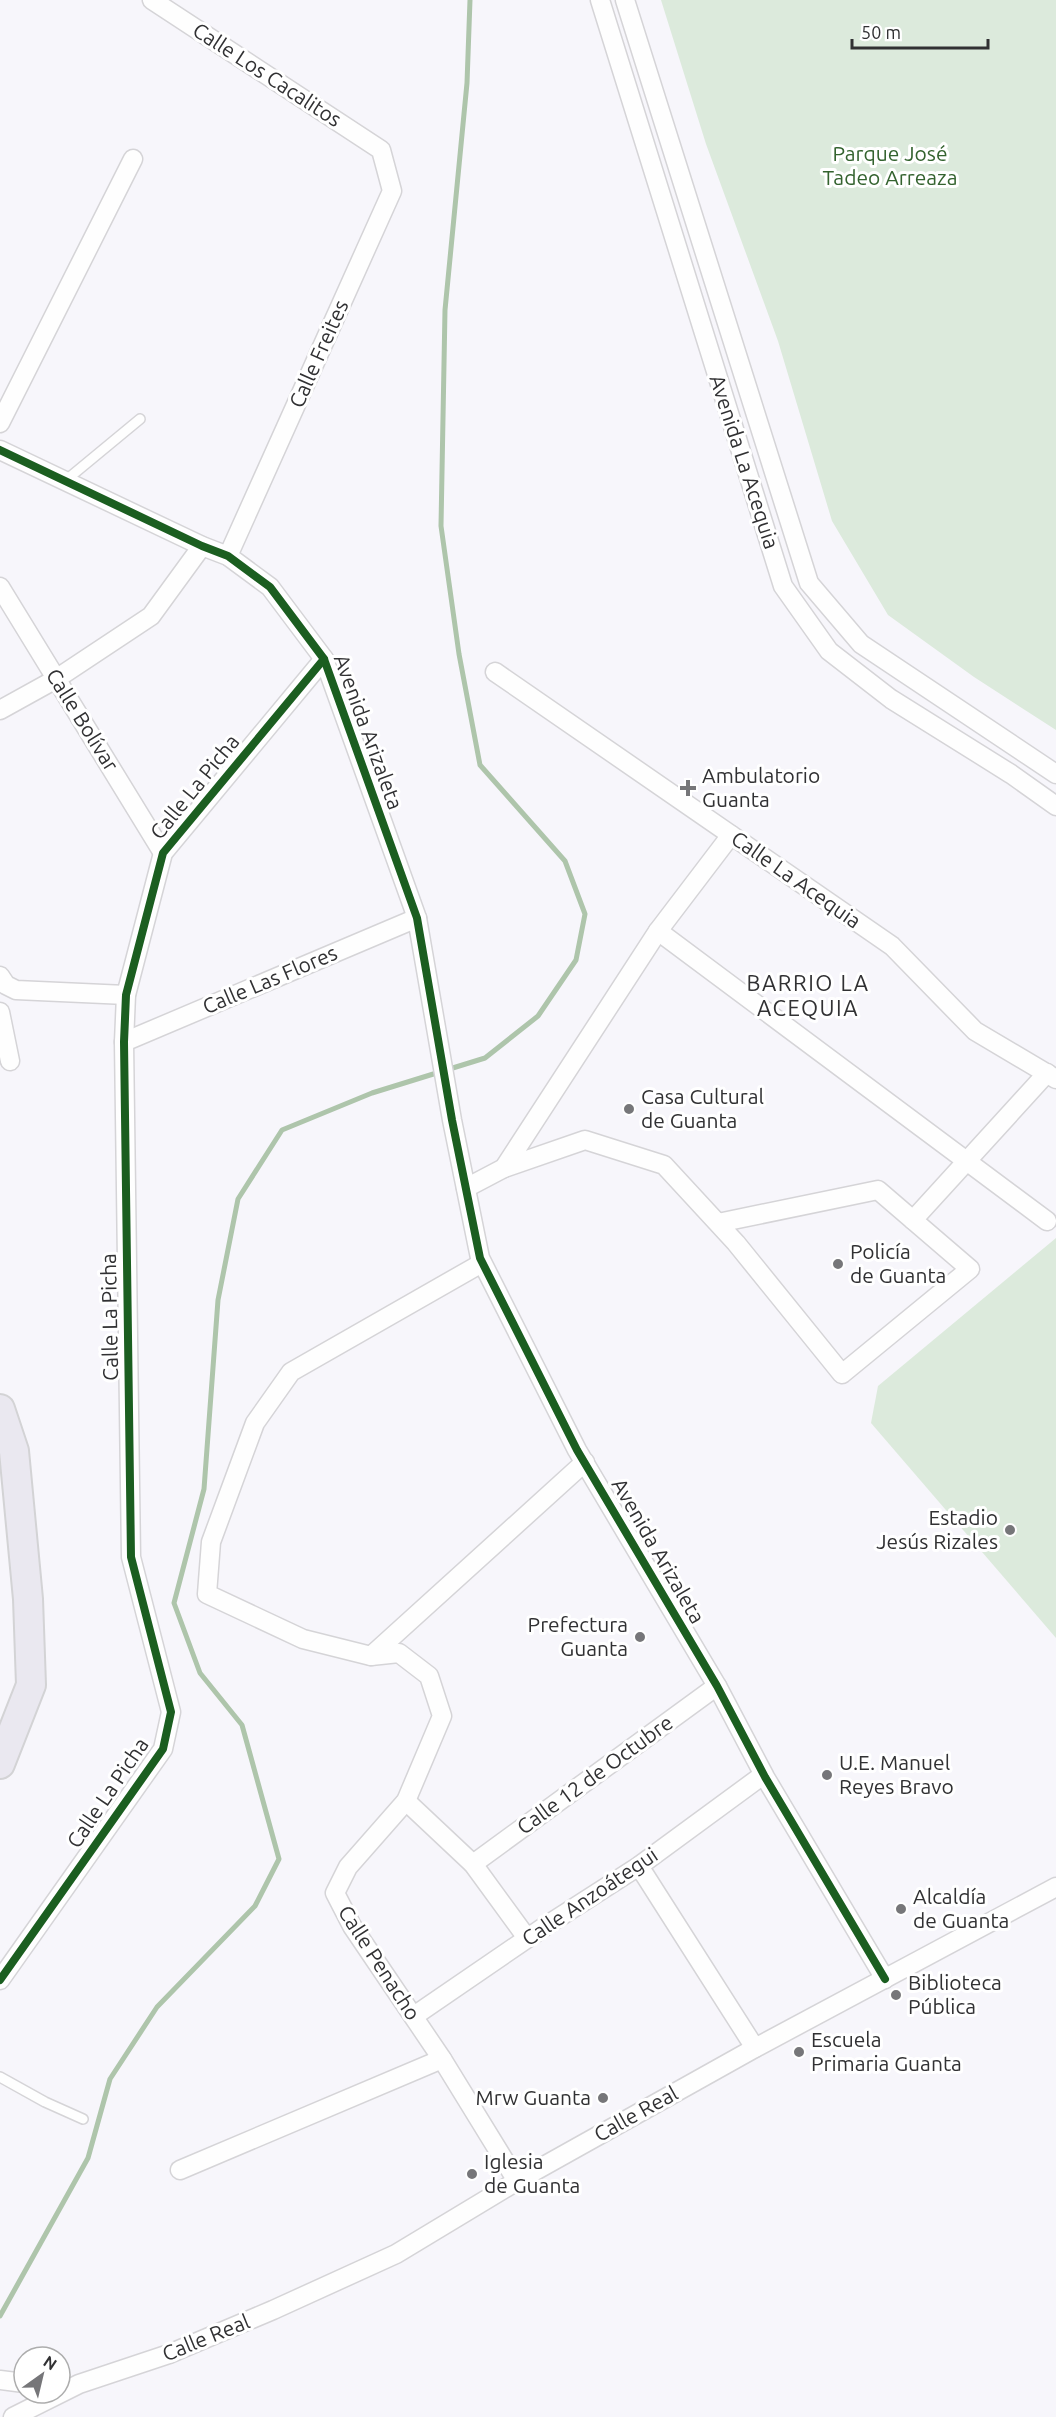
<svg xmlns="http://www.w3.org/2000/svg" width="1056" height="2417" viewBox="0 0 1056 2417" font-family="Ubuntu,sans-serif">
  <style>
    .green { fill: #dceadc }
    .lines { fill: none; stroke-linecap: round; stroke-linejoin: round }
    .stream { stroke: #aec5ab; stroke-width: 5 }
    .service-casing { stroke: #d5d4d7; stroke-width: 12 }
    .minor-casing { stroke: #d5d4d7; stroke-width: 21 }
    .trunk-casing { stroke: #d3d3d5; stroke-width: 32 }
    .service { stroke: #fefefe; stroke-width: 9 }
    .minor { stroke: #fefefe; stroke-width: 18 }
    .trunk { stroke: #eae8f0; stroke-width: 28 }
    .cycleway-casing { stroke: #fff; stroke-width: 11 }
    .cycleway { stroke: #1b5e20; stroke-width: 8 }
    .poi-dot { fill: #767679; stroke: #fff; stroke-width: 2 }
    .labels { text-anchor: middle; stroke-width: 6; stroke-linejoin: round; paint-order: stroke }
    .street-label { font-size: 21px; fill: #313133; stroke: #fff }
    .park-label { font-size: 21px; fill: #34632f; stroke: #fff }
    .poi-label { font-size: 21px; fill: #313133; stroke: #fff; text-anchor: start }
    .neighbourhood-label { font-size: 22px; letter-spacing: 1.5px; fill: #313133; stroke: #fff }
  </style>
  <rect width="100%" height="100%" fill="#f7f6fb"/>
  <g class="green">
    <path d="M661,0H1056V730L974,677L888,615L832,521L778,341L706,144Z"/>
    <path d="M1056,1238V1638L871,1423L878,1386Z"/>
  </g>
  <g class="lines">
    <path class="stream" d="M0,2316L88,2158L110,2079L157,2007L255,1906L279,1859L242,1725L200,1673L174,1603L204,1489L218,1300L238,1199L282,1130L372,1093L485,1058L538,1016L576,960L585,914L565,861L480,765L459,654L441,526L445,310L467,83L470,0"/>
    <g class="service-casing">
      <g id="service">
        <path d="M65,481L140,419"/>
        <path d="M0,2077L45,2102L83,2119"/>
      </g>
    </g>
    <g class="minor-casing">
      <g id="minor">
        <path d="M152,0L381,150L392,191L228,556"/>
        <path d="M600,0L783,586L829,651L891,699L1011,774L1056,806"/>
        <path d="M625,0L809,583L861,644L1056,774"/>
        <path d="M0,423L133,159"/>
        <path d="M0,450L202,546L228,556L270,587L324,659L417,918L452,1120L480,1258L577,1450L717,1686L765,1777L885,1979"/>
        <path d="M0,587L163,853"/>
        <path d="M495,672L892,946L975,1031L1056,1079"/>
        <path d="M0,710L56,679L151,616L202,546"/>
        <path d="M658,931L1047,1221"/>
        <path d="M0,976L6,985L16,990L126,995"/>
        <path d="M0,1012L10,1061"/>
        <path d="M124,1042L417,918"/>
        <path d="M504,1168L585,1140L664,1165L736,1243L842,1374L970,1269L878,1190L718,1223"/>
        <path d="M466,1188L504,1168L658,931L731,835"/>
        <path d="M913,1220L1047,1073"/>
        <path d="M482,1263L291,1372L255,1423L211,1542L207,1594L303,1639L371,1656L399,1653L429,1676L442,1716L406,1801L348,1867L335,1893L352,1926L442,2059L517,2181"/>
        <path d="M371,1656L585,1462"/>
        <path d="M406,1801L473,1864L527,1938"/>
        <path d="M473,1864L717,1686"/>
        <path d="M639,1866L755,2048"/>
        <path d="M0,1980L163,1749L171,1712L131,1557L124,1042L126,995L163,853L324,659"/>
        <path d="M414,2016L544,1927L639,1866L763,1775"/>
        <path d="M180,2170L442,2059"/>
        <path d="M0,2380L24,2383"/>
        <path d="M13,2417L79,2384L169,2354L273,2310L396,2254L517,2181L755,2048L1056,1887"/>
      </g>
    </g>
    <g class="trunk-casing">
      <path id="trunk" d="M0,1409L14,1451L28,1599L31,1685L0,1764"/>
    </g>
    <use href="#service" class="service"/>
    <use href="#minor" class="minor"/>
    <use href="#trunk" class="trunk"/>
    <g class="cycleway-casing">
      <g id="cycleway">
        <path d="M0,450L202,546L228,556L270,587L324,659L417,918L452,1120L480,1258L577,1450L717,1686L765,1777L885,1979"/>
        <path d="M0,1980L163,1749L171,1712L131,1557L124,1042L126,995L163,853L324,659"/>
      </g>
    </g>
    <use href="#cycleway" class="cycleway"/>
  </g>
  <g class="poi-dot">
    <path d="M685 779h6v6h6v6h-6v6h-6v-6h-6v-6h6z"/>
    <circle cx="629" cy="1109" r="6"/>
    <circle cx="838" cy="1264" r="6"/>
    <circle cx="1010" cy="1530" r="6"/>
    <circle cx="640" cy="1637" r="6"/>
    <circle cx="827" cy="1775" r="6"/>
    <circle cx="901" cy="1909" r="6"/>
    <circle cx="896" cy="1995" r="6"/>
    <circle cx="799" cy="2052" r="6"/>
    <circle cx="603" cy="2098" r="6"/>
    <circle cx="472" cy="2174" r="6"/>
  </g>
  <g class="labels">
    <g class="street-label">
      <text transform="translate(267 75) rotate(33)" y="7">Calle Los Cacalitos</text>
      <text transform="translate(319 354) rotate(-66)" y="7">Calle Freites</text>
      <text transform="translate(744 462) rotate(72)" y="7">Avenida La Acequia</text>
      <text transform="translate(82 720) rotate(58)" y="7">Calle Bolívar</text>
      <text transform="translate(368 732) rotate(70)" y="7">Avenida Arizaleta</text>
      <text transform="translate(195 787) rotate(-51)" y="7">Calle La Picha</text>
      <text transform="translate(796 880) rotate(35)" y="7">Calle La Acequia</text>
      <text transform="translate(270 980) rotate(-23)" y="7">Calle Las Flores</text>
      <text transform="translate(110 1317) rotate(-91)" y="7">Calle La Picha</text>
      <text transform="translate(658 1551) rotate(60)" y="7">Avenida Arizaleta</text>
      <text transform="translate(595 1775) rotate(-36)" y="7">Calle 12 de Octubre</text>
      <text transform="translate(108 1793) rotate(-56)" y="7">Calle La Picha</text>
      <text transform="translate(590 1897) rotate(-34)" y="7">Calle Anzoátegui</text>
      <text transform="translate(379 1963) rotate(57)" y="7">Calle Penacho</text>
      <text transform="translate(636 2114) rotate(-29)" y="7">Calle Real</text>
      <text transform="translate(206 2338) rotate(-22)" y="7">Calle Real</text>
    </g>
    <g class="park-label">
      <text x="890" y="161">Parque José<tspan x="890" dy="24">Tadeo Arreaza</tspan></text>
    </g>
    <g class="poi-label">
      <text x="702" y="783">Ambulatorio<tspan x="702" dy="24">Guanta</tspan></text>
      <text x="641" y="1104">Casa Cultural<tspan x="641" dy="24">de Guanta</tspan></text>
      <text x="850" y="1259">Policía<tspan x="850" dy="24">de Guanta</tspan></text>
      <text x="998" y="1525" text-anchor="end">Estadio<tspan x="998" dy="24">Jesús Rizales</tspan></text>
      <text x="628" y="1632" text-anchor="end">Prefectura<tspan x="628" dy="24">Guanta</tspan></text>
      <text x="839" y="1770">U.E. Manuel<tspan x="839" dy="24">Reyes Bravo</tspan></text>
      <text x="913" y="1904">Alcaldía<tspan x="913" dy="24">de Guanta</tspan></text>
      <text x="908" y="1990">Biblioteca<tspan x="908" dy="24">Pública</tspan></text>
      <text x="811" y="2047">Escuela<tspan x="811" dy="24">Primaria Guanta</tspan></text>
      <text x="591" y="2105" text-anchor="end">Mrw Guanta</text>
      <text x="484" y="2169">Iglesia<tspan x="484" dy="24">de Guanta</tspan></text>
    </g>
    <g class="neighbourhood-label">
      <text x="808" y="991">BARRIO LA<tspan x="808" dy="25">ACEQUIA</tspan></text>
    </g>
  </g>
  <g transform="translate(42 2375) rotate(34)"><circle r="28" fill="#ffffff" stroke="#adadad" stroke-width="1.5"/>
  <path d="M0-4.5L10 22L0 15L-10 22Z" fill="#767679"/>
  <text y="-9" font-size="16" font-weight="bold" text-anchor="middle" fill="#313133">N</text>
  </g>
  <path d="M852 39v9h136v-9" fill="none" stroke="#313133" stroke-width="3"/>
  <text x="861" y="39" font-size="18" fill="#313133" stroke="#ffffff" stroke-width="4.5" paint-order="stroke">50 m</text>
</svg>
